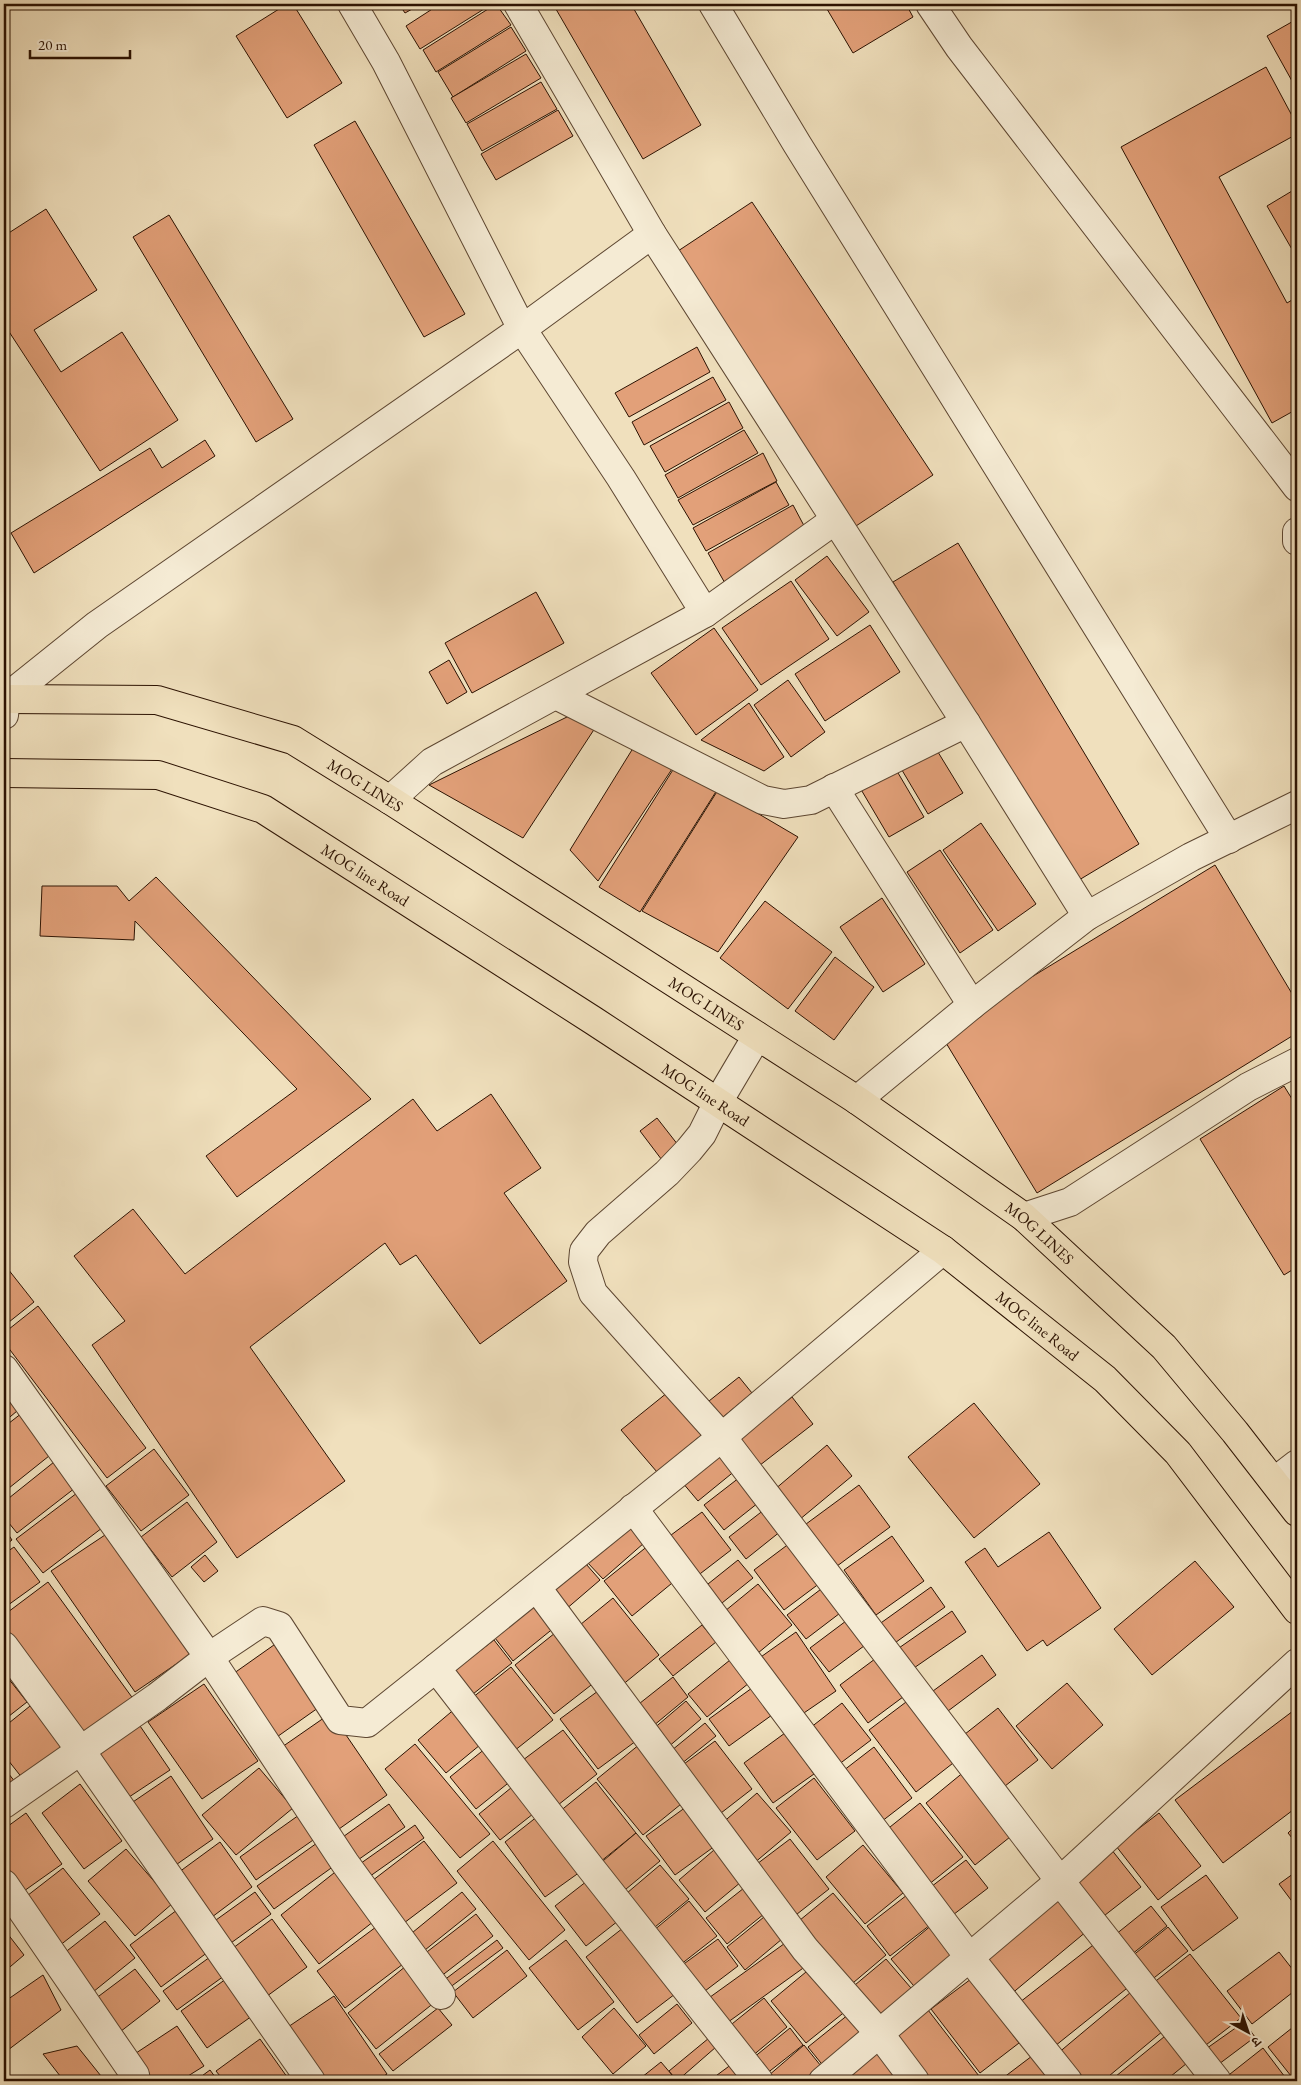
<svg xmlns="http://www.w3.org/2000/svg" width="1301" height="2085" viewBox="0 0 1301 2085" font-family="'EB Garamond','Noto Serif Devanagari',serif">
  <style>
    .building { fill: #e2a079; stroke: #2c1202 }
    .lines { fill: none; stroke-linecap: round; stroke-linejoin: round }
    .minor-casing { stroke: #5d4631; stroke-width: 30 }
    .major-casing { stroke: #2c1202; stroke-width: 30 }
    .minor { stroke: #f5ebd4; stroke-width: 28 }
    .major { stroke: #f0e0bd; stroke-width: 28 }
    .labels { text-anchor: middle; stroke-width: 5; stroke-linejoin: round; paint-order: stroke }
    .street-label { font-size: 16px; fill: #2c1202; stroke: #f5ebd4 }
  </style>
  <rect width="100%" height="100%" fill="#f0e0bd"/>
  <filter id="stains"><feTurbulence type="fractalNoise" baseFrequency=".004" numOctaves="4"/><feColorMatrix values="0 0 0 0 .2 0 0 0 0 .09 0 0 0 0 .02 0 0 0 .5 -.17"/></filter>
  <radialGradient id="worn" r=".72"><stop offset=".6" stop-color="#630" stop-opacity="0"/><stop offset="1" stop-color="#630" stop-opacity=".3"/></radialGradient>
  <g class="building">
    <path d="M287,4H293L342,83L287,118L236,36Z"/>
    <path d="M399,4H421L405,13Z"/>
    <path d="M440,4H492L420,49L406,26Z"/>
    <path d="M496,4L511,25L436,72L423,50Z"/>
    <path d="M553,4H631L701,125L643,159Z"/>
    <path d="M824,4H906L913,17L853,53Z"/>
    <path d="M1297,19V90L1267,36Z"/>
    <path d="M511,27L526,51L453,97L438,72Z"/>
    <path d="M526,54L541,78L466,123L451,98Z"/>
    <path d="M1266,67L1297,125V134L1219,177L1287,303L1297,297V409L1272,423L1121,147Z"/>
    <path d="M541,82L557,109L482,151L467,124Z"/>
    <path d="M558,110L573,136L496,180L481,154Z"/>
    <path d="M355,121L465,314L424,337L314,145Z"/>
    <path d="M1297,188V258L1267,206Z"/>
    <path d="M752,202L933,475L856,526L675,253Z"/>
    <path d="M46,209L97,290L34,330L61,372L122,332L178,420L100,471L4,324V236Z"/>
    <path d="M169,215L293,419L256,442L133,237Z"/>
    <path d="M697,347L710,372L629,417L615,393Z"/>
    <path d="M713,377L726,400L644,445L632,422Z"/>
    <path d="M729,402L743,428L665,472L650,446Z"/>
    <path d="M744,430L758,453L678,498L665,475Z"/>
    <path d="M205,440L215,456L34,573L11,533L150,448L162,468Z"/>
    <path d="M763,453L777,481L693,525L678,500Z"/>
    <path d="M776,482L789,505L706,551L693,528Z"/>
    <path d="M793,505L810,537L726,585L708,553Z"/>
    <path d="M958,543L1139,844L1074,883L893,582Z"/>
    <path d="M827,556L869,612L837,636L795,580Z"/>
    <path d="M791,581L829,639L761,685L722,628Z"/>
    <path d="M536,592L564,643L472,693L445,643Z"/>
    <path d="M870,625L900,672L825,721L795,674Z"/>
    <path d="M714,628L758,690L696,735L651,673Z"/>
    <path d="M449,660L467,692L447,704L429,672Z"/>
    <path d="M788,680L825,732L791,757L754,705Z"/>
    <path d="M749,703L784,757L764,771L701,740Z"/>
    <path d="M573,714L597,725L523,838L429,785Z"/>
    <path d="M930,739L963,793L928,814L896,760Z"/>
    <path d="M635,745L672,769L598,881L570,850Z"/>
    <path d="M891,761L924,817L889,837L856,781Z"/>
    <path d="M676,765L717,790L640,912L599,887Z"/>
    <path d="M718,790L798,837L718,952L642,911Z"/>
    <path d="M981,823L1036,904L998,931L943,850Z"/>
    <path d="M940,850L993,930L960,953L907,872Z"/>
    <path d="M1215,865L1297,1002V1033L1037,1193L940,1033Z"/>
    <path d="M156,877L371,1099L237,1197L206,1156L297,1089L135,921L134,940L40,936L42,886H117L129,901Z"/>
    <path d="M882,898L925,964L883,992L840,927Z"/>
    <path d="M765,901L832,952L788,1009L720,958Z"/>
    <path d="M835,957L874,987L834,1040L795,1011Z"/>
    <path d="M1284,1086L1297,1107V1267L1284,1275L1200,1139Z"/>
    <path d="M491,1094L541,1168L504,1193L567,1281L480,1344L416,1255L400,1265L385,1243L250,1347L345,1481L237,1558L92,1345L125,1321L74,1256L133,1209L185,1274L413,1099L437,1131Z"/>
    <path d="M657,1118L689,1159L671,1172L640,1131Z"/>
    <path d="M4,1264L34,1302L4,1326Z"/>
    <path d="M38,1306L146,1448L107,1478L4,1342V1333Z"/>
    <path d="M739,1377L752,1393L657,1472L621,1430L683,1380L704,1405Z"/>
    <path d="M4,1394L17,1411L4,1422Z"/>
    <path d="M792,1397L813,1424L755,1469L734,1442Z"/>
    <path d="M974,1403L1040,1484L974,1538L908,1457Z"/>
    <path d="M22,1413L54,1452L4,1492V1427Z"/>
    <path d="M827,1445L852,1476L799,1520L774,1490Z"/>
    <path d="M154,1449L189,1495L141,1531L106,1486Z"/>
    <path d="M720,1451L736,1470L698,1501L682,1482Z"/>
    <path d="M54,1462L75,1488L17,1533L4,1517V1502Z"/>
    <path d="M744,1474L763,1499L724,1530L704,1505Z"/>
    <path d="M859,1485L890,1527L833,1569L802,1527Z"/>
    <path d="M77,1493L102,1528L43,1573L16,1539Z"/>
    <path d="M187,1502L217,1542L172,1577L141,1537Z"/>
    <path d="M769,1506L786,1527L746,1559L729,1537Z"/>
    <path d="M702,1512L731,1550L692,1580L663,1541Z"/>
    <path d="M628,1526L644,1543L603,1579L587,1562Z"/>
    <path d="M4,1528L12,1540L4,1546Z"/>
    <path d="M1049,1532L1101,1608L1047,1646L1043,1640L1027,1651L965,1562L985,1548L998,1567Z"/>
    <path d="M108,1533L191,1654L135,1692L51,1571Z"/>
    <path d="M892,1536L924,1581L876,1615L844,1570Z"/>
    <path d="M794,1540L824,1580L784,1610L754,1570Z"/>
    <path d="M649,1545L677,1579L632,1616L604,1581Z"/>
    <path d="M14,1547L40,1582L4,1608V1554Z"/>
    <path d="M205,1555L218,1571L204,1582L191,1567Z"/>
    <path d="M738,1560L753,1578L717,1607L703,1588Z"/>
    <path d="M1195,1561L1234,1607L1152,1675L1114,1629Z"/>
    <path d="M586,1564L600,1580L565,1610L551,1593Z"/>
    <path d="M48,1582L134,1700L80,1740L4,1635V1615Z"/>
    <path d="M829,1583L848,1607L806,1639L787,1615Z"/>
    <path d="M758,1584L792,1625L758,1653L725,1611Z"/>
    <path d="M931,1587L945,1607L892,1645L878,1625Z"/>
    <path d="M613,1598L659,1655L621,1686L575,1629Z"/>
    <path d="M536,1604L555,1627L513,1661L495,1638Z"/>
    <path d="M952,1611L966,1632L911,1670L896,1650Z"/>
    <path d="M854,1615L872,1640L829,1672L810,1648Z"/>
    <path d="M702,1625L716,1642L673,1676L659,1659Z"/>
    <path d="M796,1632L836,1691L798,1717L758,1659Z"/>
    <path d="M555,1633L595,1682L554,1714L515,1665Z"/>
    <path d="M281,1640L325,1703L274,1739L230,1676Z"/>
    <path d="M494,1640L512,1663L473,1694L455,1670Z"/>
    <path d="M982,1655L996,1675L948,1711L933,1691Z"/>
    <path d="M879,1656L907,1694L868,1723L840,1685Z"/>
    <path d="M730,1660L749,1683L707,1717L688,1694Z"/>
    <path d="M511,1667L553,1720L514,1751L472,1698Z"/>
    <path d="M4,1673L27,1702L4,1720Z"/>
    <path d="M673,1677L688,1697L647,1731L630,1711Z"/>
    <path d="M1067,1683L1103,1725L1052,1769L1016,1726Z"/>
    <path d="M204,1684L258,1761L202,1799L148,1722Z"/>
    <path d="M752,1688L772,1715L729,1746L709,1719Z"/>
    <path d="M598,1691L636,1741L598,1769L560,1719Z"/>
    <path d="M910,1699L957,1760L916,1792L869,1730Z"/>
    <path d="M686,1701L701,1719L667,1748L652,1730Z"/>
    <path d="M35,1702L69,1743L23,1779L4,1755V1727Z"/>
    <path d="M842,1703L871,1740L838,1765L810,1728Z"/>
    <path d="M457,1707L486,1740L446,1773L418,1740Z"/>
    <path d="M998,1708L1038,1760L1000,1790L960,1738Z"/>
    <path d="M1297,1708V1807L1223,1863L1175,1800Z"/>
    <path d="M331,1713L387,1795L339,1829L282,1747Z"/>
    <path d="M138,1723L170,1770L123,1801L91,1754Z"/>
    <path d="M705,1723L716,1736L676,1768L666,1755Z"/>
    <path d="M563,1730L597,1774L558,1805L523,1760Z"/>
    <path d="M785,1733L814,1774L773,1803L744,1763Z"/>
    <path d="M715,1741L752,1789L721,1813L684,1764Z"/>
    <path d="M415,1744L490,1834L460,1858L385,1769Z"/>
    <path d="M640,1744L686,1800L643,1835L597,1779Z"/>
    <path d="M874,1747L912,1798L877,1825L839,1774Z"/>
    <path d="M486,1748L512,1780L476,1809L450,1777Z"/>
    <path d="M4,1768L16,1783L4,1793Z"/>
    <path d="M259,1768L293,1808L236,1855L202,1815Z"/>
    <path d="M965,1771L1015,1833L975,1865L926,1803Z"/>
    <path d="M171,1776L213,1839L170,1869L127,1806Z"/>
    <path d="M814,1778L855,1831L817,1860L776,1808Z"/>
    <path d="M596,1782L636,1833L595,1866L559,1812Z"/>
    <path d="M517,1783L538,1810L500,1840L479,1814Z"/>
    <path d="M80,1784L122,1841L84,1869L42,1813Z"/>
    <path d="M757,1793L791,1832L753,1864L720,1825Z"/>
    <path d="M920,1803L963,1857L928,1885L885,1831Z"/>
    <path d="M389,1804L405,1827L355,1862L340,1839Z"/>
    <path d="M686,1807L715,1846L675,1875L646,1836Z"/>
    <path d="M26,1813L62,1864L24,1891L4,1863V1829Z"/>
    <path d="M1159,1813L1201,1866L1158,1900L1116,1846Z"/>
    <path d="M299,1815L316,1838L256,1880L240,1857Z"/>
    <path d="M538,1816L580,1872L545,1897L505,1842Z"/>
    <path d="M1297,1824V1844L1288,1833Z"/>
    <path d="M415,1825L424,1838L366,1879L357,1866Z"/>
    <path d="M636,1833L660,1861L620,1894L597,1866Z"/>
    <path d="M790,1839L829,1889L792,1918L753,1867Z"/>
    <path d="M424,1841L457,1883L400,1926L368,1884Z"/>
    <path d="M493,1841L565,1930L529,1960L457,1871Z"/>
    <path d="M220,1842L252,1887L208,1920L175,1875Z"/>
    <path d="M317,1843L334,1866L274,1909L257,1886Z"/>
    <path d="M863,1845L903,1893L865,1924L826,1877Z"/>
    <path d="M126,1849L173,1903L135,1936L88,1881Z"/>
    <path d="M1111,1849L1141,1887L1100,1919L1071,1881Z"/>
    <path d="M714,1850L741,1882L705,1912L679,1880Z"/>
    <path d="M966,1860L988,1888L949,1918L927,1890Z"/>
    <path d="M660,1865L689,1899L655,1927L627,1893Z"/>
    <path d="M63,1868L100,1914L59,1946L23,1899Z"/>
    <path d="M339,1869L378,1918L319,1964L281,1915Z"/>
    <path d="M1297,1871V1908L1279,1884Z"/>
    <path d="M1206,1875L1238,1918L1193,1951L1161,1907Z"/>
    <path d="M587,1881L618,1921L586,1946L555,1906Z"/>
    <path d="M744,1888L764,1914L727,1944L706,1918Z"/>
    <path d="M255,1892L271,1914L224,1948L209,1925Z"/>
    <path d="M462,1892L476,1909L420,1954L407,1937Z"/>
    <path d="M833,1893L886,1955L847,1988L794,1925Z"/>
    <path d="M907,1895L930,1925L890,1956L867,1926Z"/>
    <path d="M1060,1898L1087,1931L1010,1995L982,1962Z"/>
    <path d="M689,1901L717,1936L680,1965L653,1931Z"/>
    <path d="M1151,1906L1167,1926L1126,1959L1110,1939Z"/>
    <path d="M177,1910L208,1952L161,1987L130,1945Z"/>
    <path d="M476,1914L493,1936L440,1977L423,1955Z"/>
    <path d="M764,1917L782,1939L745,1970L727,1947Z"/>
    <path d="M272,1919L307,1967L263,1999L229,1951Z"/>
    <path d="M105,1921L135,1958L93,1992L63,1954Z"/>
    <path d="M380,1924L407,1961L345,2008L317,1971Z"/>
    <path d="M933,1924L960,1957L919,1992L891,1959Z"/>
    <path d="M1168,1927L1188,1951L1150,1981L1131,1957Z"/>
    <path d="M623,1928L675,1994L637,2023L586,1957Z"/>
    <path d="M7,1933L24,1955L4,1972V1936Z"/>
    <path d="M718,1939L738,1966L701,1994L681,1966Z"/>
    <path d="M497,1940L503,1948L449,1988L443,1981Z"/>
    <path d="M566,1940L614,2002L578,2030L529,1968Z"/>
    <path d="M788,1941L806,1966L724,2025L706,2000Z"/>
    <path d="M1097,1942L1131,1985L1050,2050L1015,2006Z"/>
    <path d="M507,1950L527,1976L473,2018L453,1992Z"/>
    <path d="M1279,1952L1297,1975V1989L1252,2024L1227,1991Z"/>
    <path d="M1190,1954L1241,2018L1202,2048L1152,1984Z"/>
    <path d="M210,1957L224,1976L177,2010L163,1991Z"/>
    <path d="M886,1959L917,1995L879,2026L849,1990Z"/>
    <path d="M406,1966L435,2002L376,2049L348,2013Z"/>
    <path d="M812,1967L847,2010L806,2043L771,2001Z"/>
    <path d="M135,1969L160,2001L116,2035L91,2002Z"/>
    <path d="M43,1975L61,2010L4,2053V2002Z"/>
    <path d="M226,1979L252,2016L207,2048L181,2011Z"/>
    <path d="M971,1979L1019,2043L980,2073L931,2009Z"/>
    <path d="M1137,1987L1169,2026L1103,2081H1081L1057,2054Z"/>
    <path d="M334,1996L387,2074L376,2081H316L282,2031Z"/>
    <path d="M764,1998L787,2027L751,2057L727,2028Z"/>
    <path d="M677,2004L692,2023L654,2054L639,2035Z"/>
    <path d="M438,2008L452,2025L393,2071L379,2054Z"/>
    <path d="M614,2008L646,2046L613,2074L582,2037Z"/>
    <path d="M928,2010L979,2076L972,2081H923L891,2038Z"/>
    <path d="M849,2014L866,2035L825,2068L808,2047Z"/>
    <path d="M1244,2022L1255,2037L1215,2067L1203,2051Z"/>
    <path d="M1297,2024V2081H1295L1268,2047Z"/>
    <path d="M177,2026L204,2066L180,2081H142L127,2059Z"/>
    <path d="M790,2028L803,2045L766,2074L753,2058Z"/>
    <path d="M1170,2032L1192,2059L1165,2081H1110Z"/>
    <path d="M709,2038L716,2047L677,2081L669,2071Z"/>
    <path d="M260,2039L290,2081H224L216,2071Z"/>
    <path d="M804,2045L821,2066L803,2081H773L768,2076Z"/>
    <path d="M77,2046L105,2081H64L43,2054Z"/>
    <path d="M1263,2048L1288,2081H1228L1225,2078Z"/>
    <path d="M880,2050L906,2081H842Z"/>
    <path d="M1032,2056L1051,2081H999Z"/>
    <path d="M661,2062L672,2075L664,2081H637Z"/>
    <path d="M732,2064L745,2081H709Z"/>
    <path d="M210,2070L218,2081H195Z"/>
  </g>
  <g class="lines">
    <g class="minor-casing">
      <g id="minor">
        <path d="M352,4L386,62L522,329L621,478L705,613"/>
        <path d="M518,4L652,234L966,723L1087,916"/>
        <path d="M713,4L797,144L1229,839"/>
        <path d="M930,4L959,47L1297,487"/>
        <path d="M1297,532V541"/>
        <path d="M556,695L763,800L784,804L811,800L966,723"/>
        <path d="M4,715L6,698L97,625L522,329L652,234"/>
        <path d="M834,788L972,1005"/>
        <path d="M390,800L432,762L705,613L835,520"/>
        <path d="M757,1036L718,1102L702,1134L689,1150L667,1173L598,1233L584,1251L583,1262L593,1293L722,1437L1060,1881L1217,2081"/>
        <path d="M857,1100L972,1005L1087,916L1191,857L1297,805"/>
        <path d="M1024,1217L1070,1202L1248,1087L1297,1062"/>
        <path d="M4,1369L209,1657L345,1863L441,1995"/>
        <path d="M1275,1481L1297,1464"/>
        <path d="M633,1508L969,1957L1068,2081"/>
        <path d="M537,1588L805,1949L879,2033L915,2081"/>
        <path d="M4,1646L81,1751L311,2081"/>
        <path d="M4,1804L157,1697L209,1657L263,1621L279,1626L340,1720L367,1723L436,1668"/>
        <path d="M4,1884L135,2075L136,2081"/>
        <path d="M759,2081L590,1867L436,1668L722,1437L943,1250"/>
        <path d="M823,2081L1060,1881L1297,1663"/>
      </g>
    </g>
    <g class="major-casing">
      <g id="major">
        <path id="s1" d="M4,699L157,700L293,740L390,800L857,1100L1024,1217L1164,1347L1235,1432L1297,1512"/>
        <path id="s2" d="M4,773L158,775L263,809L594,1021L943,1250L1105,1379L1178,1453L1297,1610"/>
      </g>
    </g>
    <use href="#minor" class="minor"/>
    <use href="#major" class="major"/>
  </g>
  <g class="labels">
    <g class="street-label">
      <text dy="6" stroke="none"><textPath href="#s1" startOffset="380">MOG LINES</textPath></text>
      <text dy="6" stroke="none"><textPath href="#s2" startOffset="386">MOG line Road</textPath></text>
      <text dy="6" stroke="none"><textPath href="#s1" startOffset="785">MOG LINES</textPath></text>
      <text dy="6" stroke="none"><textPath href="#s2" startOffset="791">MOG line Road</textPath></text>
      <text dy="6" stroke="none"><textPath href="#s1" startOffset="1190">MOG LINES</textPath></text>
      <text dy="6" stroke="none"><textPath href="#s2" startOffset="1196">MOG line Road</textPath></text>
    </g>
  </g>
  <rect width="1301" height="2085" fill="none" stroke="#f0e0bd" stroke-width="20"/>
  <rect x="5" y="5" width="1291" height="2075" fill="none" stroke="#2c1202" stroke-width="2.5"/>
  <rect x="10" y="10" width="1281" height="2065" fill="none" stroke="#2c1202"/>
  <g transform="translate(1248 2032) rotate(140)" stroke="#f5ebd4" stroke-width="4" paint-order="stroke">
  <path d="M0-4L9 19L0 12L-9 19Z" fill="#2c1202"/>
  <text y="-8" font-size="14" font-weight="bold" text-anchor="middle" fill="#2c1202">उ</text>
  </g>
  <path d="M30 50v8h100v-8" fill="none" stroke="#2c1202" stroke-width="2.5"/>
  <text x="38" y="50" font-size="15" fill="#2c1202" stroke="#f5ebd4" stroke-width="4" paint-order="stroke">20 m</text>
  <rect width="100%" height="100%" filter="url(#stains)"/>
  <rect width="100%" height="100%" fill="url(#worn)"/>
</svg>
